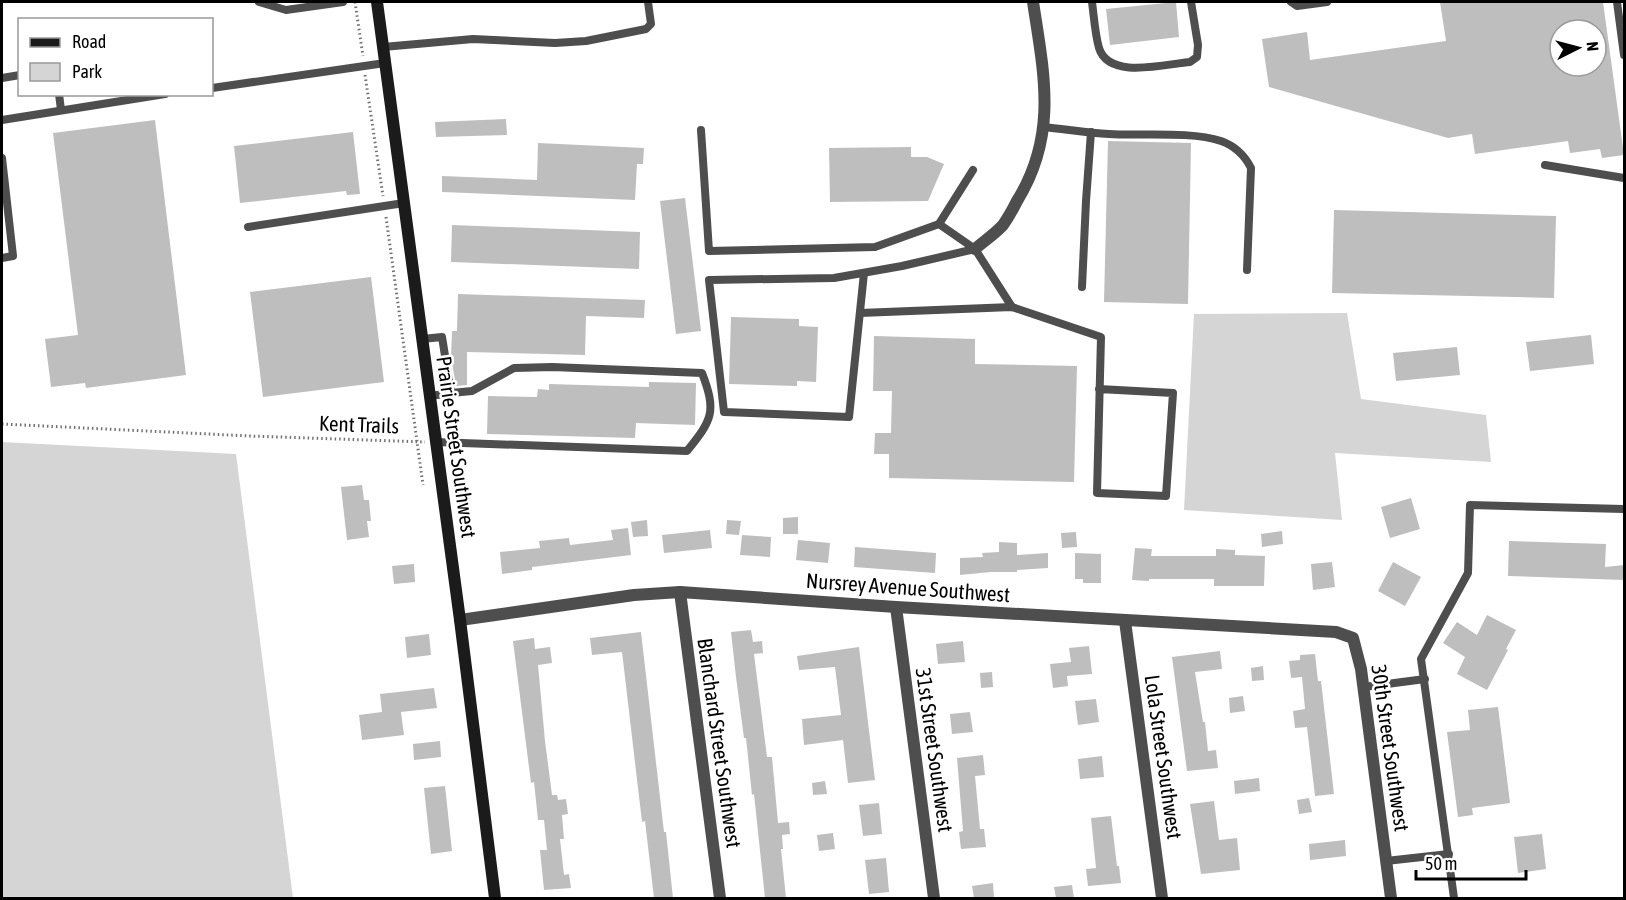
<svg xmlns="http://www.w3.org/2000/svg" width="1626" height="900" viewBox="0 0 1626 900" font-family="'Asap Condensed',sans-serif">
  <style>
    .green { fill: #d5d5d5 }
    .building { fill: #bebebe; fill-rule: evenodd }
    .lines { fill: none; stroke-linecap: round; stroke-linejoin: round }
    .path { stroke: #707070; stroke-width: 3; stroke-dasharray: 1.5 3; stroke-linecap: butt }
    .lane { stroke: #4e4e4e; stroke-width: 8 }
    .street { stroke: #4e4e4e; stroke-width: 12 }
    .secondary { stroke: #1b1b1b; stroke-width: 12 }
    .labels { text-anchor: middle; stroke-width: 5; stroke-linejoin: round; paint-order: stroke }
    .street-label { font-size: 21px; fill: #000; stroke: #fff }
  </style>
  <rect width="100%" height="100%" fill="#fff"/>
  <g class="green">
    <path d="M1347,313L1361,399L1486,415L1491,462L1335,453L1342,520L1184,510L1194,314Z"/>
    <path d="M2,442L236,454L293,898H2Z"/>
  </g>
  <g class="building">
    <path d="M1176,2L1179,37L1110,45L1106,9Z"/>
    <path d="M1440,2H1603L1624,155L1602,158L1600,149L1570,153L1568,141L1475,154L1472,134L1448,138L1269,87L1262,39L1307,32L1310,60L1446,41ZM1560,30H1596V66H1560Z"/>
    <path d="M506,119L507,135L436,137L435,122Z"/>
    <path d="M155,120L186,375L86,388L85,383L51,387L45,339L78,335L53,133Z"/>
    <path d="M353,132L360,194L347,195L346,191L240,203L234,146Z"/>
    <path d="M1108,141L1191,143L1188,304L1104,302Z"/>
    <path d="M538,143L644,148L643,164H637L635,200L442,192V176L537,180Z"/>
    <path d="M911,147V157H927L944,164L928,201L830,202L829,148Z"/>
    <path d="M685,198L701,331L676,334L660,201Z"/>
    <path d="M1334,210L1556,216L1554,298L1332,293Z"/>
    <path d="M452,225L640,232L639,269L451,262Z"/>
    <path d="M371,277L384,382L263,397L250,292Z"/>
    <path d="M458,294L645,300L644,318L586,316L585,355L467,352V385L456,386L451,357L452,331H457Z"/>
    <path d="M731,317L799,319V326L818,327L816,382L797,381V386L729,384Z"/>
    <path d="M1591,335L1594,364L1530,371L1526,342Z"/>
    <path d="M874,336L975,339V364L1077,366L1074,482L889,478V454H874L875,433H891L892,391H873Z"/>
    <path d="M1457,347L1460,375L1396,381L1393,353Z"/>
    <path d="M649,382L696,383L695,425L636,423L635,438L487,434L488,396L537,397L538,389L549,390V384L649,387Z"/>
    <path d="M362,485L364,500H369L371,521H367L369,537L347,540L341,487Z"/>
    <path d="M1411,498L1420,529L1390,538L1381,507Z"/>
    <path d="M798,517V534H783V518Z"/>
    <path d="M647,520L648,536L633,537L631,522Z"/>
    <path d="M727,520L741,521L739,535L726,534Z"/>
    <path d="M628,528L631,555L532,567V570L502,574L500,552L540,548L539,541L569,538L570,545L613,540L611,530Z"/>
    <path d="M710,530L712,548L664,553L662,535Z"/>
    <path d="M1282,531L1283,544L1262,547L1261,534Z"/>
    <path d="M1076,532L1077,547L1062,548L1061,533Z"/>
    <path d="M742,535L771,537L770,557L740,555Z"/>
    <path d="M798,540L830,543L828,563L796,560Z"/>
    <path d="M1509,541L1606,544L1605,567L1624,565V580L1508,576Z"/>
    <path d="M999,542L1017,543V555L1048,553V568L1017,570V572H991L960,575V558L983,557L982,553L999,552Z"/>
    <path d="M855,547L936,553L935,573L854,567Z"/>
    <path d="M1135,548L1152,549L1151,556H1216V549L1235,550V555L1265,556L1264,586H1214V579H1149V581L1132,580Z"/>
    <path d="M1075,553L1101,554V583H1083V579H1075Z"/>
    <path d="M1332,562L1335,587L1313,590L1311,564Z"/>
    <path d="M1393,562L1421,577L1405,606L1378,591Z"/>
    <path d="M414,564L415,582L394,584L392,566Z"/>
    <path d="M1487,615L1516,630L1506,649L1508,650L1487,690L1457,674L1465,657L1443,643L1457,622L1477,635Z"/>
    <path d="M751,630L753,642L762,641L763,653L754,654L767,757H772L778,823L789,822L790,834L782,835L783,849H781L786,898H765L754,794L752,795L746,738H744L736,677L731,632Z"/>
    <path d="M641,632L664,832H666L673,898H654L645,821L642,822L622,652L592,655L590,638Z"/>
    <path d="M429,634L431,655L407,658L405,637Z"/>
    <path d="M534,638L535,649L550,647L552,663L538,665L545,741L552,795H557L558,800L566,799L568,814L562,815L564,839H560L564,875L569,874L571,888L544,890L540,850H547L544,820H538L534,782L531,783L513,641Z"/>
    <path d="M963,641L965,662L938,664L936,644Z"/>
    <path d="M1089,646L1092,674L1067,676L1068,686L1053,688L1050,664L1071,662L1069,648Z"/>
    <path d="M859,647L875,780L848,783L843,740L804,745L802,719L841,715L835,667L799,670L797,656Z"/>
    <path d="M1220,651L1222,669L1195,672L1203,722H1205L1208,751L1216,750L1218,768L1187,771L1172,657Z"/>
    <path d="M1315,654L1318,681H1321L1334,794L1315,796L1307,727L1295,728L1293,711L1305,709L1302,677L1291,678L1289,661L1300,660V655Z"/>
    <path d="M1263,666L1264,680L1252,681L1251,668Z"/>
    <path d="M992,672L993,687L981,688L980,673Z"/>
    <path d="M434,688L437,708L401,712L404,735L362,740L359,715L382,712L380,694Z"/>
    <path d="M1243,696L1245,711L1230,713L1229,698Z"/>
    <path d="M1096,699L1099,722L1078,725L1075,701Z"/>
    <path d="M1498,707L1510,803L1472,808L1473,815L1458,817L1447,732L1470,730L1468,710Z"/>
    <path d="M970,712L973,732L952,734L950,714Z"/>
    <path d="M440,741L441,757L414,760L413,744Z"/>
    <path d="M983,755L985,775L975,776L980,829H984L986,847L961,849L959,832L963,831L957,758Z"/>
    <path d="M1102,756L1104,777L1080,779L1078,759Z"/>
    <path d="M1259,778L1260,791L1235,794L1234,781Z"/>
    <path d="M825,781L827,794L813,795L812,783Z"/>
    <path d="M445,786L452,851L431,854L424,788Z"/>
    <path d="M1309,798L1312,812L1299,814L1297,800Z"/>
    <path d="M1214,801L1219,840L1237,838L1240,870L1201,874L1190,804Z"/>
    <path d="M879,803L882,834L863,836L859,805Z"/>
    <path d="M1111,816L1117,866H1119L1121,883L1088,886L1086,869L1096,868L1091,818Z"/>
    <path d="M833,833L835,849L819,851L817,835Z"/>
    <path d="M1542,834L1546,869L1518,873L1514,837Z"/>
    <path d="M1345,840L1346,856L1310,860L1309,844Z"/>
    <path d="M886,858L889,892L869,894L865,860Z"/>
    <path d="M993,883L994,898H974L972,886Z"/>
    <path d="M1072,885L1074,898H1056L1054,887Z"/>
  </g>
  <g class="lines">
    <g class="path">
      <path d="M355,2L363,56"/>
      <path d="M365,75L383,196"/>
      <path d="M386,217L423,485"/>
      <path d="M2,424L250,436L425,442"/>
    </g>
    <g class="lane">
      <path d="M259,2L286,10L343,2"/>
      <path d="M1092,2C1094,17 1095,34 1099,48C1109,80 1165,64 1190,62L1197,57L1198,45L1191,2"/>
      <path d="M1291,2L1297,6L1327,2"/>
      <path d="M1617,2L1624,55"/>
      <path d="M383,47L473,39L555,43L586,41L646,29L651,24L648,2"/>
      <path d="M2,78L20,75"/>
      <path d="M212,88L385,63"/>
      <path d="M59,94L61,110"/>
      <path d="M2,120L165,94"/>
      <path d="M1043,127C1065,129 1087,133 1109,134C1140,136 1192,131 1221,141C1235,146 1244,154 1251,168L1247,270"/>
      <path d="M701,130L709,251L875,247L939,224L973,170"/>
      <path d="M2,158L13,256L2,258"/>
      <path d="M1545,165L1624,178"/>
      <path d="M939,224L975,249L1012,307"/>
      <path d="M248,227L404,203"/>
      <path d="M864,273L849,417L724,412L709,280L834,278L902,266L975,249"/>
      <path d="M1082,287L1086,201L1091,132"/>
      <path d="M860,313L1012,307L1101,337L1097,493L1166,496L1173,393L1099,389"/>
      <path d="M422,339L442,337L451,393L430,396"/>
      <path d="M435,442L687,451C712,420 717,412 702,373L552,367L514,368L472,391L451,393"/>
      <path d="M1364,687L1425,679"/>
      <path d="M1386,861L1449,854"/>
      <path d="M1454,898L1421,659L1468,573L1470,505L1624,509"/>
    </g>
    <g class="street">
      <path d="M975,249C984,241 995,234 1003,225C1008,218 1013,209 1017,201C1058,135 1044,74 1033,2"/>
      <path d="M680,592L720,898"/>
      <path d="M896,607L934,898"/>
      <path d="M460,620L634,595L680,592L896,607L1336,632L1353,638L1361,669L1391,898"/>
      <path d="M1125,621L1162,898"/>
    </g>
    <path class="secondary" d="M377,2L460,620L495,898"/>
  </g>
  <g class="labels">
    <g class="street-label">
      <text transform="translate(359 425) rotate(2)" y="7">Kent Trails</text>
      <text transform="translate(456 447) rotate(82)" y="7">Prairie Street Southwest</text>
      <text transform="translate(908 588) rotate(4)" y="7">Nursrey Avenue Southwest</text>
      <text transform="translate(719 743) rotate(82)" y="7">Blanchard Street Southwest</text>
      <text transform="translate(1390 748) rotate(82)" y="7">30th Street Southwest</text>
      <text transform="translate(934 750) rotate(82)" y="7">31st Street Southwest</text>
      <text transform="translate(1163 757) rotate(82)" y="7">Lola Street Southwest</text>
    </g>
  </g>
  <rect width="1626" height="900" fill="none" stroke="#000000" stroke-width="6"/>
  <rect x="18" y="18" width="195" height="78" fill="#ffffff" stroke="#999999" stroke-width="1.5"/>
  <rect x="30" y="38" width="30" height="9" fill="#1b1b1b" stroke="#999999" stroke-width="1.5"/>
  <text x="72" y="48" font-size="18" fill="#000000">Road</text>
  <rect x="30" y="63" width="30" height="18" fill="#d5d5d5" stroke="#999999" stroke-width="1.5"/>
  <text x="72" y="78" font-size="18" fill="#000000">Park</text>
  <g transform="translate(1578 48) rotate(84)"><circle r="28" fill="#ffffff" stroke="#999999" stroke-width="1.5"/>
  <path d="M0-4.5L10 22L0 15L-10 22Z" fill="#000000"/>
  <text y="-9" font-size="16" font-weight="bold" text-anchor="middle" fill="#000000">N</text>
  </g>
  <path d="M1416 870v9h110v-9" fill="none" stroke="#000000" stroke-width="3"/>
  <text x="1425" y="870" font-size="18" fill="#000000" stroke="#ffffff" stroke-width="4.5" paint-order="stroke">50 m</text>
</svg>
